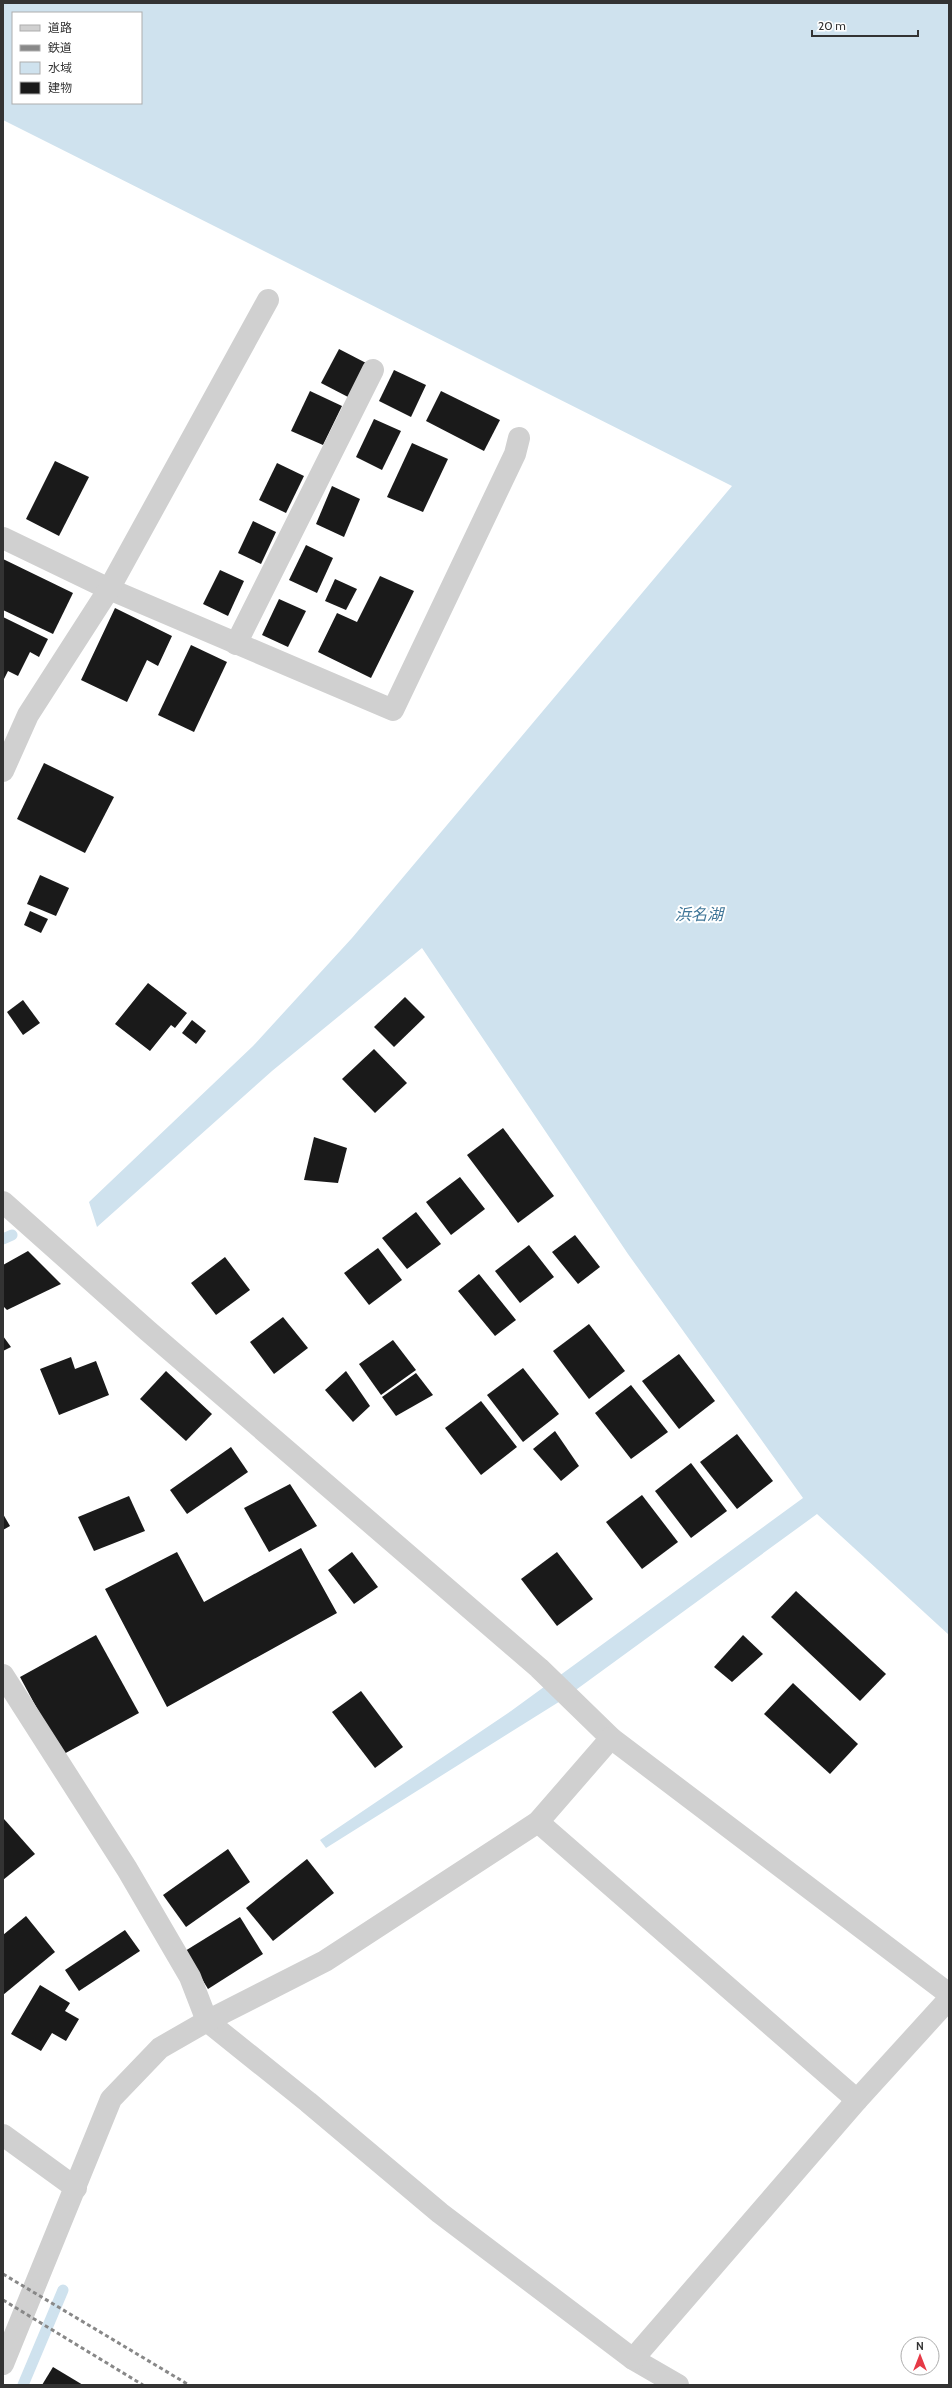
<svg xmlns="http://www.w3.org/2000/svg" width="952" height="2388" viewBox="0 0 952 2388" font-family="Cabin,'Noto Sans JP',sans-serif">
  <style>
    .water { fill: #cfe2ee; fill-rule: evenodd }
    .lines { fill: none; stroke-linecap: round; stroke-linejoin: round }
    .stream { stroke: #cfe2ee; stroke-width: 11 }
    .building { fill: #1a1a1a }
    .minor { stroke: #d0d0d0; stroke-width: 22 }
    .rail { stroke: #888; stroke-width: 3; stroke-dasharray: 4 3; stroke-linecap: butt }
    .labels { text-anchor: middle; stroke-width: 4; stroke-linejoin: round; paint-order: stroke }
    .water-label { font-size: 16px; font-style: italic; fill: #3f7597; stroke: #fff }
  </style>
  <rect width="100%" height="100%" fill="#fff"/>
  <path class="water" d="M3,3H949V1635L817,1514L562,1700L326,1848L320,1840L511,1711L803,1498L628,1254L422,948L272,1071L97,1227L89,1202L253,1046L352,938L732,486L3,120ZM13,13H141V103H13Z"/>
  <g class="lines">
    <g class="stream">
      <path d="M3,1239L12,1235"/>
      <path d="M23,2385L63,2290"/>
    </g>
  </g>
  <g class="building">
    <path d="M339,349L368,364L350,398L321,383Z"/>
    <path d="M394,370L426,385L411,417L379,401Z"/>
    <path d="M310,391L342,406L323,445L291,431Z"/>
    <path d="M441,391L500,420L484,451L426,421Z"/>
    <path d="M374,419L401,431L382,470L356,457Z"/>
    <path d="M412,443L448,459L423,512L387,497Z"/>
    <path d="M55,461L89,477L59,536L26,519Z"/>
    <path d="M277,463L304,476L286,513L259,500Z"/>
    <path d="M332,486L360,499L344,537L316,524Z"/>
    <path d="M253,521L276,532L261,564L238,553Z"/>
    <path d="M306,545L333,558L317,593L289,580Z"/>
    <path d="M3,559L73,593L53,634L3,610Z"/>
    <path d="M220,570L244,581L228,616L203,604Z"/>
    <path d="M380,576L414,591L371,678L318,652L337,613L357,622Z"/>
    <path d="M335,579L357,589L346,610L325,601Z"/>
    <path d="M279,599L306,611L288,647L262,635Z"/>
    <path d="M115,608L172,636L158,666L147,660L127,702L81,680Z"/>
    <path d="M3,617L48,639L39,657L30,652L18,676L8,671L3,681Z"/>
    <path d="M191,645L227,662L194,732L158,715Z"/>
    <path d="M44,763L114,797L85,853L17,819Z"/>
    <path d="M40,875L69,888L56,916L27,904Z"/>
    <path d="M30,911L48,919L41,933L24,925Z"/>
    <path d="M148,983L187,1013L175,1028L171,1025L150,1051L115,1024Z"/>
    <path d="M405,997L425,1017L394,1047L374,1027Z"/>
    <path d="M23,1000L40,1023L23,1035L7,1012Z"/>
    <path d="M192,1020L206,1031L196,1044L182,1033Z"/>
    <path d="M374,1049L407,1083L375,1113L342,1079Z"/>
    <path d="M503,1128L554,1196L518,1223L467,1155Z"/>
    <path d="M314,1137L347,1148L338,1183L304,1180Z"/>
    <path d="M460,1177L485,1209L451,1235L426,1202Z"/>
    <path d="M416,1212L441,1244L407,1269L382,1238Z"/>
    <path d="M575,1235L600,1267L578,1284L552,1252Z"/>
    <path d="M529,1245L554,1277L520,1303L495,1271Z"/>
    <path d="M378,1248L402,1280L369,1305L344,1273Z"/>
    <path d="M28,1251L61,1284L7,1310L3,1306V1265Z"/>
    <path d="M225,1257L250,1290L216,1315L191,1283Z"/>
    <path d="M479,1274L516,1320L495,1336L458,1291Z"/>
    <path d="M283,1317L308,1348L274,1374L250,1342Z"/>
    <path d="M589,1324L625,1371L589,1399L553,1351Z"/>
    <path d="M3,1336L11,1347L3,1351Z"/>
    <path d="M393,1340L416,1370L381,1395L359,1364Z"/>
    <path d="M679,1354L715,1401L679,1429L642,1381Z"/>
    <path d="M71,1357L75,1369L96,1361L109,1395L59,1415L40,1369Z"/>
    <path d="M523,1368L559,1414L523,1442L487,1395Z"/>
    <path d="M166,1371L212,1414L186,1441L140,1399Z"/>
    <path d="M346,1371L370,1406L353,1422L325,1390Z"/>
    <path d="M416,1373L433,1395L396,1416L382,1397Z"/>
    <path d="M631,1385L668,1432L631,1459L595,1413Z"/>
    <path d="M481,1401L517,1447L481,1475L445,1428Z"/>
    <path d="M555,1431L579,1466L561,1481L533,1449Z"/>
    <path d="M737,1434L773,1481L737,1509L700,1462Z"/>
    <path d="M231,1447L248,1472L187,1514L170,1490Z"/>
    <path d="M691,1463L727,1511L691,1538L655,1491Z"/>
    <path d="M290,1484L317,1526L269,1552L244,1508Z"/>
    <path d="M642,1495L678,1542L642,1569L606,1522Z"/>
    <path d="M129,1496L145,1531L94,1551L78,1517Z"/>
    <path d="M3,1514L10,1526L3,1530Z"/>
    <path d="M301,1548L337,1613L167,1707L105,1589L177,1552L204,1602Z"/>
    <path d="M352,1552L378,1587L354,1604L328,1570Z"/>
    <path d="M557,1552L593,1599L557,1626L521,1579Z"/>
    <path d="M796,1591L886,1674L860,1701L771,1617Z"/>
    <path d="M96,1635L139,1713L62,1755L20,1677Z"/>
    <path d="M743,1635L763,1654L732,1682L714,1667Z"/>
    <path d="M793,1683L858,1744L830,1774L764,1714Z"/>
    <path d="M361,1691L403,1747L375,1768L332,1712Z"/>
    <path d="M4,1819L35,1854L3,1880V1820Z"/>
    <path d="M228,1849L250,1882L186,1927L163,1895Z"/>
    <path d="M307,1859L334,1893L273,1941L246,1908Z"/>
    <path d="M26,1916L55,1952L3,1995V1935Z"/>
    <path d="M240,1917L263,1954L208,1989L185,1951Z"/>
    <path d="M125,1930L140,1951L79,1991L65,1970Z"/>
    <path d="M40,1985L70,2003L65,2011L79,2019L66,2041L52,2033L41,2051L11,2034Z"/>
    <path d="M53,2367L83,2385H42Z"/>
  </g>
  <g class="lines">
    <g class="minor">
      <path d="M3,538L109,589L393,710L515,454L519,438"/>
      <path d="M236,644L373,370"/>
      <path d="M3,771L28,715L109,589L268,300"/>
      <path d="M3,1202L148,1331L539,1668L611,1738L949,1994"/>
      <path d="M3,1675L127,1869L190,1977L207,2021L308,2102L440,2213L633,2359L678,2385"/>
      <path d="M538,1822L857,2100"/>
      <path d="M3,2135L76,2188"/>
      <path d="M633,2359L857,2100L949,1999"/>
      <path d="M3,2364L111,2099L160,2048L207,2021L325,1961L538,1822L611,1738"/>
    </g>
    <g class="rail">
      <path d="M3,2274L189,2385"/>
      <path d="M3,2300L143,2385"/>
    </g>
  </g>
  <g class="labels">
    <g class="water-label">
      <text x="699" y="920">浜名湖</text>
    </g>
  </g>
  <rect width="952" height="2388" fill="none" stroke="#333333" stroke-width="8"/>
  <rect x="12" y="12" width="130" height="92" fill="#ffffff" stroke="#adadad"/>
  <rect x="20" y="25" width="20" height="6" fill="#d0d0d0" stroke="#adadad"/>
  <text x="48" y="32" font-size="12" fill="#333333">道路</text>
  <rect x="20" y="45" width="20" height="6" fill="#888888" stroke="#adadad"/>
  <text x="48" y="52" font-size="12" fill="#333333">鉄道</text>
  <rect x="20" y="62" width="20" height="12" fill="#cfe2ee" stroke="#adadad"/>
  <text x="48" y="72" font-size="12" fill="#333333">水域</text>
  <rect x="20" y="82" width="20" height="12" fill="#1a1a1a" stroke="#adadad"/>
  <text x="48" y="92" font-size="12" fill="#333333">建物</text>
  <g transform="translate(920 2356)"><circle r="19" fill="#ffffff" stroke="#adadad"/>
  <path d="M0-3L7 15L0 10L-7 15Z" fill="#e63946"/>
  <text y="-6" font-size="11" font-weight="bold" text-anchor="middle" fill="#333333">N</text>
  </g>
  <path d="M812 30v6h106v-6" fill="none" stroke="#333333" stroke-width="2"/>
  <text x="818" y="30" font-size="12" fill="#333333" stroke="#ffffff" stroke-width="3" paint-order="stroke">20 m</text>
</svg>
